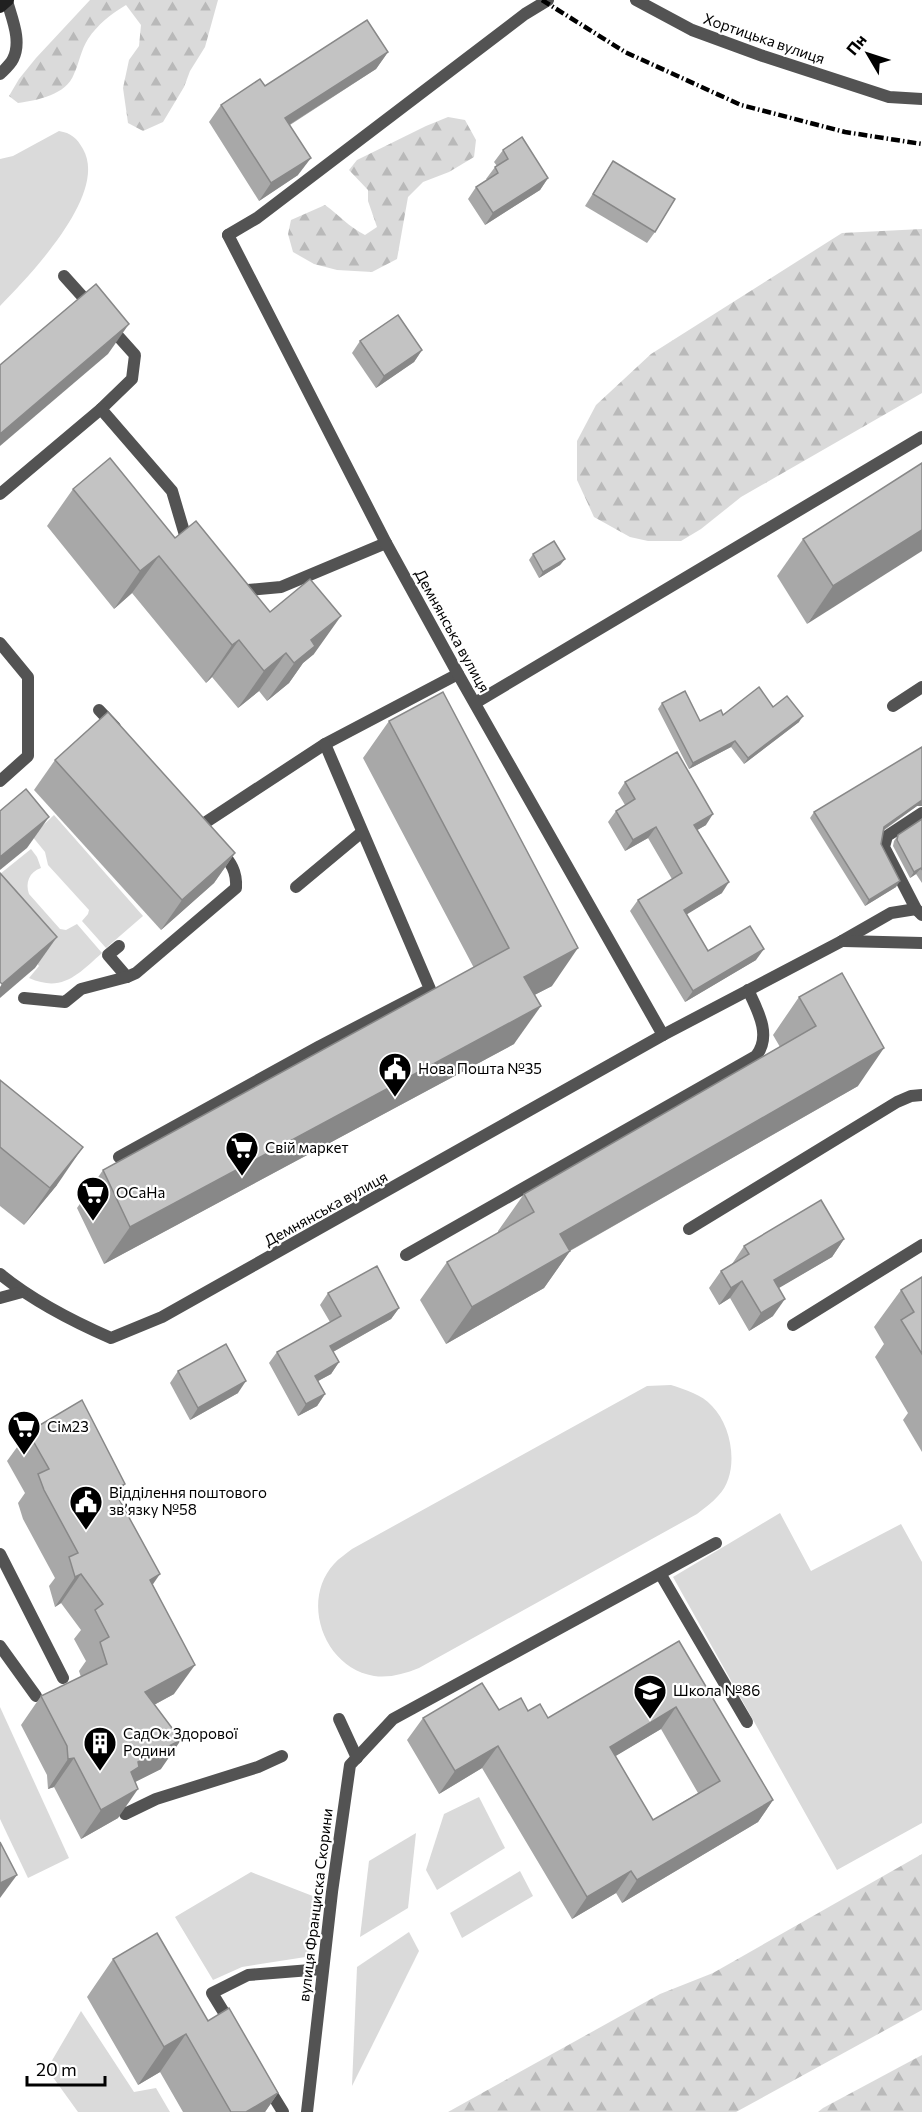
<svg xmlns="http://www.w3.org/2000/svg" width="922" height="2112" viewBox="0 0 922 2112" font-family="Commissioner,sans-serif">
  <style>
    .grass { fill: #dadada }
    .forest { fill: url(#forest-firs) }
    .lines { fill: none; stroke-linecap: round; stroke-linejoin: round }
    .service { stroke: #535353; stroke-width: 12 }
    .minor { stroke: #535353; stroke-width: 12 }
    .secondary { stroke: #202020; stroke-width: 12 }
    .rail { stroke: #000; stroke-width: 4.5; stroke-dasharray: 9 3 1.5 3; stroke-linecap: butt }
    .wall { fill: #a8a8a8; fill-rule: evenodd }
    .shaded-wall { fill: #888 }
    .building { fill: #c3c3c3; stroke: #888; stroke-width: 1.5; fill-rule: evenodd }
    .labels { text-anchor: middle; stroke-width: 4.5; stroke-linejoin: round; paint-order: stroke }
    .street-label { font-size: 15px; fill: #000; stroke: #fff }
    .poi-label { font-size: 15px; fill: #000; stroke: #fff; text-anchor: start }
  </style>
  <defs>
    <pattern id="forest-firs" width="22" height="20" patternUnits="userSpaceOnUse" patternTransform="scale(1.5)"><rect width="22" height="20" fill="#dadada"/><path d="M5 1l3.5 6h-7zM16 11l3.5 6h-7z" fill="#b9b9b9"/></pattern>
  </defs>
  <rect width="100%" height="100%" fill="#fff"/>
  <g class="grass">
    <path d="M59,131C71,133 77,138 83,149C109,194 29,276 0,306V159L13,156Z"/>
    <path d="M54,815L143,916L106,948L82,921L88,914L89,910L48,865L45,852L32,836Z"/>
    <path d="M31,849L37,857L41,868C29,872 25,883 29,894L60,929L66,930L77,924L102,953C78,974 63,993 29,978L39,966L0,922V874Z"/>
    <path d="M671,1385C686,1390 701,1394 712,1406C733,1427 740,1474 718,1496C712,1503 704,1508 697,1514L419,1668C404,1674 390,1678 374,1676C324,1668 300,1601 334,1564C339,1558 346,1554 352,1549L647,1386Z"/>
    <path d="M780,1513L811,1571L901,1524L922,1562V1823L837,1870L673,1577Z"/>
    <path d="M0,1707L69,1858L28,1878L0,1819Z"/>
    <path d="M479,1797L505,1848L437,1890L426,1870L444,1814Z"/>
    <path d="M416,1833L408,1908L360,1937L369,1861Z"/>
    <path d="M520,1871L533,1896L462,1938L450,1913Z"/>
    <path d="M251,1872L323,1900L312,1956L242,1967L213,1980L175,1917Z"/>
    <path d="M409,1932L419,1951L352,2086L357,1967Z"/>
    <path d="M81,2011L134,2092L156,2088L170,2112H78L47,2069Z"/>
  </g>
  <g class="forest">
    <path d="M90,0H218L205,47L190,71L184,87L163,122L143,131L128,123L123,88L129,60L139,46L141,25L126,5C111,14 98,24 88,39C81,50 79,63 74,74C66,95 38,100 18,103L9,96L19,79L36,58Z"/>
    <path d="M448,117L465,120L476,140L474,157L449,172L423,182L408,197L397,259L372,272L337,270L314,264L293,252L288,234L291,220L325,205C339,215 349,227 365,235L377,227L368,201V190L349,170L357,160L426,126Z"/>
    <path d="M922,229V393L741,497L701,529L681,541H648L630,537L594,517L577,480V441L596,405L651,354L842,233Z"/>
    <path d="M922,1854V2010L736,2112H448L660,1994L713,1973Z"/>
    <path d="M922,2055V2112H818L823,2108Z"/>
  </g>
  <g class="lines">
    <g class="service">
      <path d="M636,0L692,30L763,56L889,97L922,99"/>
      <path d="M228,235L257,218L525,14L548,0"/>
      <path d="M64,276L91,306"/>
      <path d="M101,409L132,379L135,355L109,326"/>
      <path d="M0,494L101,409L172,491L185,535L191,542"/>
      <path d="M237,591L281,587L386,543"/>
      <path d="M0,643L28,677V756L0,781"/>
      <path d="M475,703L922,437"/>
      <path d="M893,706L922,687"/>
      <path d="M99,710L115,727"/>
      <path d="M922,813L887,836L884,847L916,909L922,915"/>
      <path d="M205,832L200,826L325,744L458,674"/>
      <path d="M296,887L362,832"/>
      <path d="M842,941L891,913L916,909"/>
      <path d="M844,941L922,943"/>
      <path d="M119,946L108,955L127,977L136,973L236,888C237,871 231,863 220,850"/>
      <path d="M24,998L65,1002L81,989L127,977"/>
      <path d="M119,1157L320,1046L430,989L325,744"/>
      <path d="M689,1229L897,1102L911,1096L922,1095"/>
      <path d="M406,1255L756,1056C772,1036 758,1011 748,990"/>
      <path d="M793,1325L922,1245"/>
      <path d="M0,1554L63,1678"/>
      <path d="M661,1575L747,1722"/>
      <path d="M0,1646L36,1696"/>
      <path d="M339,1719L357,1758"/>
      <path d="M125,1814L156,1799L258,1767L282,1756"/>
      <path d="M231,2024L212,1993L248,1975L323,1969"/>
      <path d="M267,2086L283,2112"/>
      <path d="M307,2112L332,1892L350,1765L393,1719L716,1543"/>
    </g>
    <g class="minor">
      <path d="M0,74C4,70 10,65 13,59C22,41 12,19 7,1"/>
      <path d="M228,235L386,543L458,674L663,1035"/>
      <path d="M0,1274C33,1301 72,1321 111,1338L162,1317L663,1035L842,941"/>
      <path d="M0,1298L22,1292"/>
    </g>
    <path class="secondary" d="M0,7L8,0"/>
    <path class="rail" d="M542,0L625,52L741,105L845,132L922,144"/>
  </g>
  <g class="wall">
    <path d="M388,52L376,69L290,125L298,175L259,201L209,122L221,105L265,86Z"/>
    <path d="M503,150L548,178L540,190L485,225L468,199L476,187L487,180L486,179L495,167L497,166L494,162Z"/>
    <path d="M613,161L655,232L647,243L585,206Z"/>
    <path d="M360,341L422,350L414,362L376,388L352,353Z"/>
    <path d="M922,463L807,624L777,576L803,539Z"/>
    <path d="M73,489L175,538L270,612L314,654L303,663L289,683L267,701L259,691L238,708L212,677L206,683L132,593L114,609L47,526Z"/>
    <path d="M533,554L565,559L560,565L539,578L529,560Z"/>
    <path d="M662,703L700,721L723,715L773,707L799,722L744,764L731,747L689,769L658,709Z"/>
    <path d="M389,721L552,986L534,995L514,1044L104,1264L77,1208L103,1170L474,968L363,758Z"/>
    <path d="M55,760L235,853L214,883L161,930L34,790Z"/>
    <path d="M625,782L706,825L697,830L722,893L686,914L708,951L756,960L685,1002L630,911L638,900L672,879L648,838L625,851L608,822L616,811L625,805L618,793Z"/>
    <path d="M917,806L883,831L881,844L896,887L865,906L810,818L814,812Z"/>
    <path d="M922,819V883L916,874L910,878L893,846L894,841L898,835Z"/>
    <path d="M799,997L858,1086L570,1251L544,1288L446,1344L420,1300L447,1262L498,1233V1231L524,1194L780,1047L773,1035Z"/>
    <path d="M0,1080L57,1185L24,1225L0,1206Z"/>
    <path d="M844,1239L832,1257L778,1288L773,1316L749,1331L730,1298L719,1305L709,1288L721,1271L732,1264L744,1246Z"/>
    <path d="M922,1277V1452L903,1420L908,1413L875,1357L884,1344L874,1327L901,1290Z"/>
    <path d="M328,1293L399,1308L391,1319L333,1352L339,1362L331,1374L318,1381L325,1394L317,1406L298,1416L269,1363L277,1352L330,1322L320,1305Z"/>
    <path d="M178,1371L238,1393L190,1420L170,1383Z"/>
    <path d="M28,1432L117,1496L153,1585L174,1694L154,1705L161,1769L135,1782L118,1818L81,1839L54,1787L48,1789L47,1775L21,1725L41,1696L81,1677L79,1671L86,1661L74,1639L81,1630L61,1603L55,1607L49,1586L55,1578L23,1519L18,1503L25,1493L7,1461Z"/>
    <path d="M679,1641L773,1800L758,1822L622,1903L616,1893L572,1919L482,1768L439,1794L407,1740L423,1718L499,1710L528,1711L548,1718ZM661,1729L698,1793L653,1820L615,1756Z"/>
    <path d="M113,1959L208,2021L278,2093L265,2112H183L160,2072L138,2085L87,1997Z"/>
  </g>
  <g class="shaded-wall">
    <path d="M388,52L376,69L273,135L285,118Z"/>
    <path d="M311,158L298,175L259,201L271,183Z"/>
    <path d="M548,178L540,190L485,225L493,213Z"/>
    <path d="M129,324L108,354L0,446V434Z"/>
    <path d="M422,350L414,362L376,388L384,376Z"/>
    <path d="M922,530V551L807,624L833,586Z"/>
    <path d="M159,556L132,593L114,609L140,571Z"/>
    <path d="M565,559L560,565L539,578L543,572Z"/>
    <path d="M341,616L314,654L303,663L289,683L267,701L311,640Z"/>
    <path d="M239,640L212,677L206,683L232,645Z"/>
    <path d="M286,653L259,691L238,708L264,671Z"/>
    <path d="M803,716L799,722L744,764L748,758Z"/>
    <path d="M735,741L731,747L689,769L693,763Z"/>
    <path d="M922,800V806H917L879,833L884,827Z"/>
    <path d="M713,814L706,825L687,836L694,825Z"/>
    <path d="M49,817L27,848L0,870V857Z"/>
    <path d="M656,827L648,838L625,851L633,840Z"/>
    <path d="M235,853L214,883L161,930L182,900Z"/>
    <path d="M921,868L916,874L910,878L914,872Z"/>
    <path d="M900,881L896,887L865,906L869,900Z"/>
    <path d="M729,882L722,893L676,921L684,910Z"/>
    <path d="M57,937L35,968L0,998V987L2,984Z"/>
    <path d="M578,948L552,986L498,1014L524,977Z"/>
    <path d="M764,949L756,960L685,1002L693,991Z"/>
    <path d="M541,1006L514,1044L104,1264L130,1227Z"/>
    <path d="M884,1048L858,1086L534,1271L560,1234Z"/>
    <path d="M83,1147L57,1185L24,1225L50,1188Z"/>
    <path d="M844,1239L832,1257L762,1298L774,1280Z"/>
    <path d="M570,1251L544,1288L446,1344L472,1307Z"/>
    <path d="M742,1281L730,1298L719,1305L731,1288Z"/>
    <path d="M785,1299L773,1316L749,1331L761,1313Z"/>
    <path d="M399,1308L391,1319L322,1358L330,1346Z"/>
    <path d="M339,1362L331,1374L307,1387L315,1376Z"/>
    <path d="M246,1381L238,1393L190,1420L198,1408Z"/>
    <path d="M325,1394L317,1406L298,1416L306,1404Z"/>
    <path d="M125,1484L104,1513L114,1490Z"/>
    <path d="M81,1574L61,1603L55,1607L75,1577Z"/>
    <path d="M160,1574L140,1603L150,1580Z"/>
    <path d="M195,1665L174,1694L124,1721L145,1692Z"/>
    <path d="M676,1707L661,1729L594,1769L610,1747Z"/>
    <path d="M181,1740L161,1769L125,1787L111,1801L138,1762Z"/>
    <path d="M498,1746L482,1768L439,1794L455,1771Z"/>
    <path d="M74,1758L54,1787L48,1789L68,1759Z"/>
    <path d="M138,1789L118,1818L81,1839L101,1810Z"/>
    <path d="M773,1800L758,1822L622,1903L637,1880Z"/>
    <path d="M631,1871L616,1893L572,1919L587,1897Z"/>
    <path d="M17,1875L0,1898V1883Z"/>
    <path d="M186,2034L160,2072L138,2085L164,2047Z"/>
    <path d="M278,2093L265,2112H246Z"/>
  </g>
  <g class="building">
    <path d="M367,20L388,52L285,118L311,158L271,183L221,105L260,79L265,86Z"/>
    <path d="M522,137L548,178L493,213L476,187L498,173L495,167L508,159L503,150Z"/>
    <path d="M613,161L675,199L655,232L593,194Z"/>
    <path d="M96,284L129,324L0,434V365Z"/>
    <path d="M398,315L422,350L384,376L360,341Z"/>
    <path d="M110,458L175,538L196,521L270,612L310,579L341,616L311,640L315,646L294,663L286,653L264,671L239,640L232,645L159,556L140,571L73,489Z"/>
    <path d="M922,463V530L833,586L803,539Z"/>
    <path d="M554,541L565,559L543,572L533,554Z"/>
    <path d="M759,687L773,707L787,696L803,716L748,758L735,741L693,763L662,703L685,691L700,721L721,710L723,715Z"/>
    <path d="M443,692L578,948L524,977L541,1006L130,1227L103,1170L509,948L389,721Z"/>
    <path d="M108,712L235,853L182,900L55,760Z"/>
    <path d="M922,747V800L884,827L881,844L900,881L869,900L814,812Z"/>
    <path d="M677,752L713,814L694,825L729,882L684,910L708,951L750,926L764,949L693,991L638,900L682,873L656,827L633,840L616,811L635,799L625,782Z"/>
    <path d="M26,789L49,817L0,857V811Z"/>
    <path d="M922,819V870L921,868L914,872L897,840L898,835Z"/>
    <path d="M0,873L57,937L2,984L0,982Z"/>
    <path d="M842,973L884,1048L560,1234L570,1251L472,1307L447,1262L534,1212L524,1194L816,1026L799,997Z"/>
    <path d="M0,1080L83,1147L50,1188L0,1147Z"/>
    <path d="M821,1200L844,1239L774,1280L785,1299L761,1313L742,1281L731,1288L721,1271L749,1254L744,1246Z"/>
    <path d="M377,1266L399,1308L330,1346L339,1362L315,1376L325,1394L306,1404L277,1352L341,1316L328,1293Z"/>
    <path d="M922,1277V1354L901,1320L914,1312L901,1290Z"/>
    <path d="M226,1344L246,1381L198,1408L178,1371Z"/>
    <path d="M82,1400L125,1484L114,1490L160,1574L150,1580L195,1665L145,1692L181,1740L138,1762L139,1767L131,1772L138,1789L101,1810L74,1758L68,1759L67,1746L41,1696L107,1664L100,1642L109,1637L95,1610L103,1604L81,1574L75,1577L69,1557L78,1553L44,1490L38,1474L49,1469L28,1432Z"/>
    <path d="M679,1641L773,1800L637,1880L631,1871L587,1897L498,1746L455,1771L423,1718L482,1683L499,1710L521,1698L528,1711L540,1704L548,1718ZM676,1707L720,1781L653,1820L610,1747Z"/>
    <path d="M0,1842L17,1875L0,1883Z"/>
    <path d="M157,1933L208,2021L229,2008L278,2093L246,2112H231L186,2034L164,2047L113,1959Z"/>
  </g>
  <defs>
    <g id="civic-pin" transform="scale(1.725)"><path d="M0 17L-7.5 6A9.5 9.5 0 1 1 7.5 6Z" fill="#000" stroke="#fff"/><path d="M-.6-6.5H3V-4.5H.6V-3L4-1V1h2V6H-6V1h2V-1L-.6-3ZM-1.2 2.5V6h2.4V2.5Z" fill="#fff"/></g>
    <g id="supermarket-pin" transform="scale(1.725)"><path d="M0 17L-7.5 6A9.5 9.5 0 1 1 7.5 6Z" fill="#000" stroke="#fff"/><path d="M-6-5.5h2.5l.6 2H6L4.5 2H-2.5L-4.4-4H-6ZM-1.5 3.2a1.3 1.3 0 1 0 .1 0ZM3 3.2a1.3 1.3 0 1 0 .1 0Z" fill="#fff"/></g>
    <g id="school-pin" transform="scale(1.725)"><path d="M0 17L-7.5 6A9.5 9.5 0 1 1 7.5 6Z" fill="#000" stroke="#fff"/><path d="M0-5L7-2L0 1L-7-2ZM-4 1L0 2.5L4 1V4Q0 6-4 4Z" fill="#fff"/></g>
    <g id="building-pin" transform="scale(1.725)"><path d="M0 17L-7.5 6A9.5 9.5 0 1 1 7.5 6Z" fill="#000" stroke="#fff"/><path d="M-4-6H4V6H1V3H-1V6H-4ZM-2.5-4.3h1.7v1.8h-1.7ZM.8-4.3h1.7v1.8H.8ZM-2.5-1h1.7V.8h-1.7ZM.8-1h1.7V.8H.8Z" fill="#fff"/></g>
  </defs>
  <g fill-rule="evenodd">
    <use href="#civic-pin" x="395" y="1069"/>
    <use href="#supermarket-pin" x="242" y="1148"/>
    <use href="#supermarket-pin" x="93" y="1193"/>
    <use href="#supermarket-pin" x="24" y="1427"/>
    <use href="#civic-pin" x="86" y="1502"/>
    <use href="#school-pin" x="650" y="1691"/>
    <use href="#building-pin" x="100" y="1743"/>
  </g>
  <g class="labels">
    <g class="street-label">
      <text transform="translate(764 39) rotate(19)" y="5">Хортицька вулиця</text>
      <text transform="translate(452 631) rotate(61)" y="5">Демнянська вулиця</text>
      <text transform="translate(326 1209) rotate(-29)" y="5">Демнянська вулиця</text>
      <text transform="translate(316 1905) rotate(-83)" y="5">вулиця Франциска Скорини</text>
    </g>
    <g class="poi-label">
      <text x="418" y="1074">Нова Пошта №35</text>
      <text x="265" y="1153">Свій маркет</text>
      <text x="116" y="1198">ОСаНа</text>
      <text x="47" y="1432">Сім23</text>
      <text x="109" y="1498">Відділення поштового<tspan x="109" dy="17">зв’язку №58</tspan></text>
      <text x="673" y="1696">Школа №86</text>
      <text x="123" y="1739">СадОк Здорової<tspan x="123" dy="17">Родини</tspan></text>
    </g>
  </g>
  <g transform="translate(868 54) rotate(309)" stroke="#ffffff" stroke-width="4.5" paint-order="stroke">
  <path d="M0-4.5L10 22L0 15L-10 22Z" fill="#000000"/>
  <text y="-9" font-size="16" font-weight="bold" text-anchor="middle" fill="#000000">Пн</text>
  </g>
  <path d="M27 2076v9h78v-9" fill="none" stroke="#000000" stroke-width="3"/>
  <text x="36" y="2076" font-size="18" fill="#000000" stroke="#ffffff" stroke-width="4.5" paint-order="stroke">20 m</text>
</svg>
